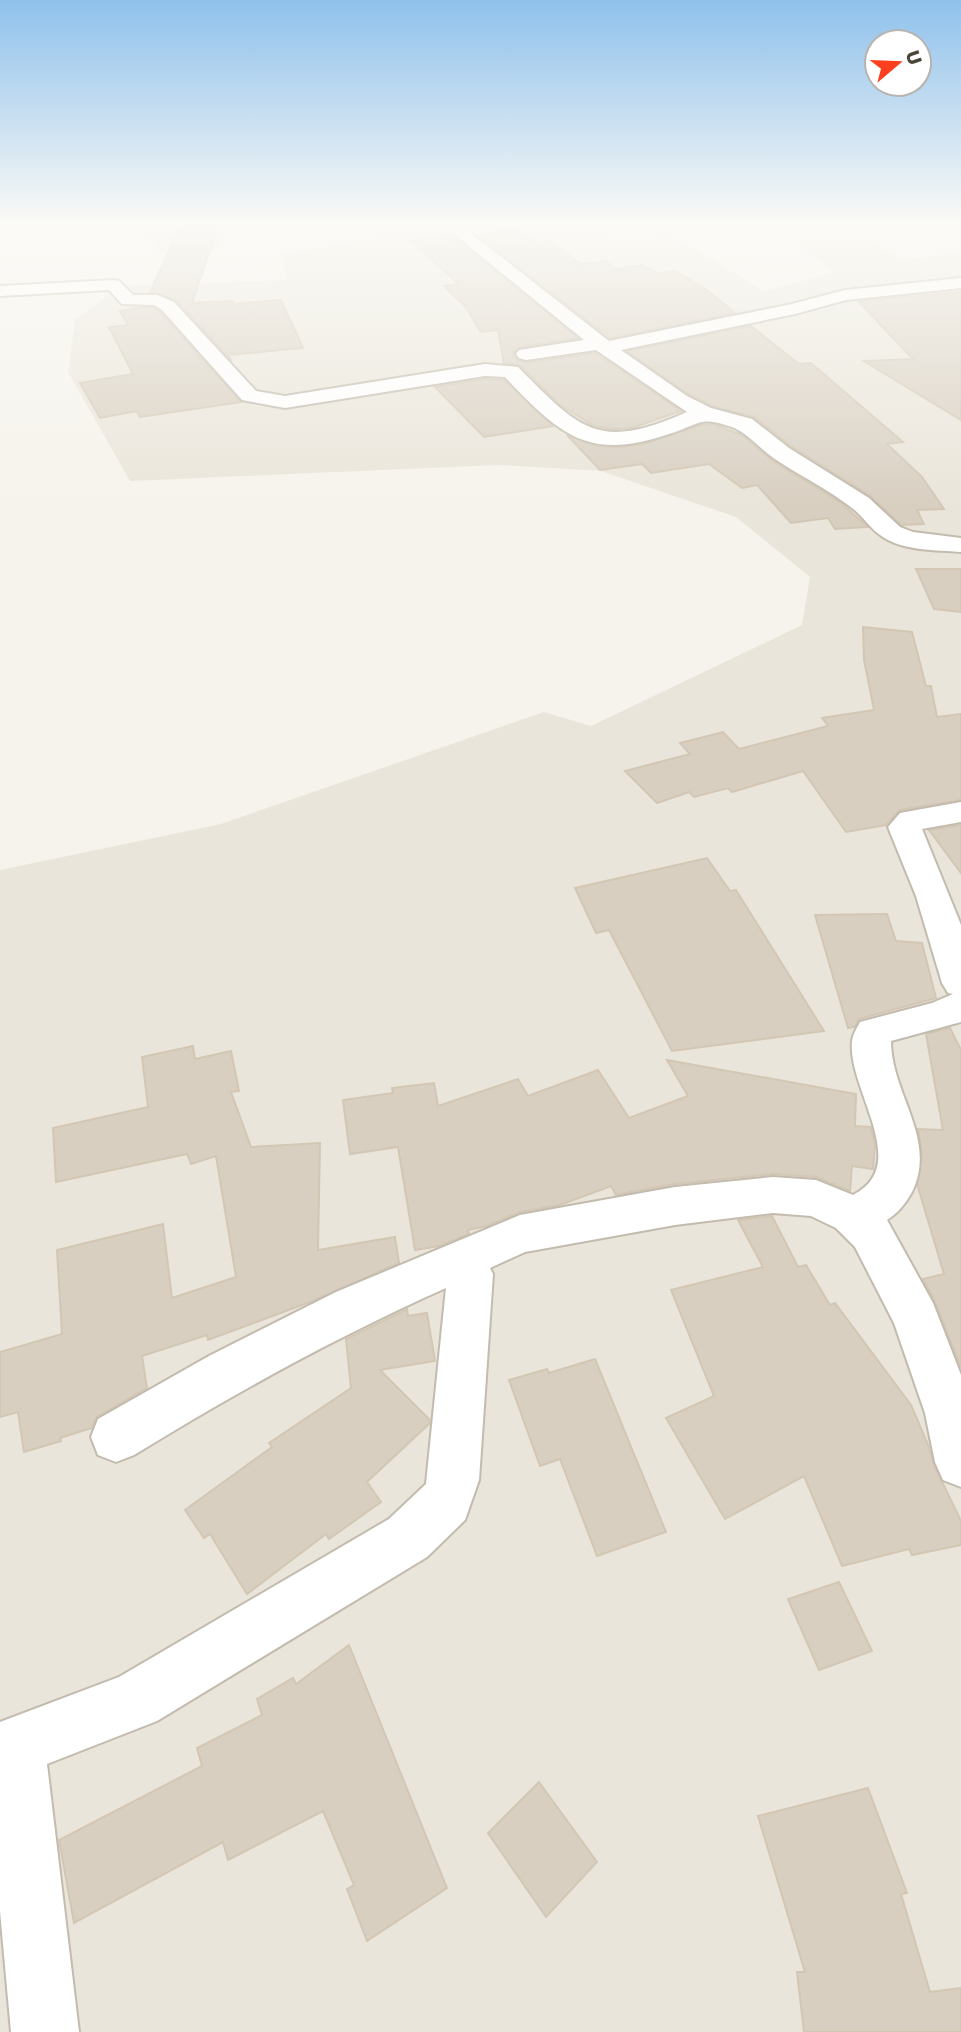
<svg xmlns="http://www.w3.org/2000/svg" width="961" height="2032" viewBox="0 0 961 2032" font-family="Rubik,sans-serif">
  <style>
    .residential { fill: #eae5da }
    .building { fill: #d8cfc1; stroke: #d3c7b4; stroke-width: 2 }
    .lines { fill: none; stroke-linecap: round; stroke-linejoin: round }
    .street-casing { stroke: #c2bbae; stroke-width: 4 }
    .street { fill: #fff; fill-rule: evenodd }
  </style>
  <rect width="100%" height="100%" fill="#f6f3ec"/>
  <g class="residential">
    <path d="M32,221H206L238,225L214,252H154L156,239L38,231Z"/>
    <path d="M454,221H589L615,241L670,234L764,291L834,273L795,241L867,237L901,260L961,253V2032H0V870L221,824L544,712L591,726L802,625L810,577L736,517L601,471L499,465L130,481L68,372L75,320L120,286L288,280L279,254L366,240L377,232Z"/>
  </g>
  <g class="building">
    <path d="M183,221H220L192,303L233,301V304L281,300L303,348L228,355L232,361L176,300L150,292Z"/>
    <path d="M516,229L537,243L549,241L581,264L605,261L617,269L643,265L658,274L675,271L707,290L735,313L610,338L475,234Z"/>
    <path d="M452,236L578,338L519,347L513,354L517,360L526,363L595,353L681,411L632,428L612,429L594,426L560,405L520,365L504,363L498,330L481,332L465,306L444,286L459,284L411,241Z"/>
    <path d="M961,292V420L864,361L913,359L858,301Z"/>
    <path d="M144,307L153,308L160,312L241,402L140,417L137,411L100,418L80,383L133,374L109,327L128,325L120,311Z"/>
    <path d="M751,326L799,364L811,363L903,442L887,444L922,477L944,509L917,510L924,524L901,525L870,496L791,446L754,417L712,406L688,394L627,351Z"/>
    <path d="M485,379L504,380L553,426L484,437L435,387Z"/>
    <path d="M713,424L742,435L773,461L841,503L868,527L835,529L828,518L791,523L757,485L742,488L709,464L651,473L642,464L600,470L567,435L597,446L619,447L644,444L701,425Z"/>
    <path d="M916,569H961V612L934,609Z"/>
    <path d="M863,627L912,632L926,686H931L937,717L961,714V800L900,810L886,825L846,832L803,771L732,792L728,788L694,797L689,792L657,803L625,771L690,754L680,743L723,732L739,749L828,726L822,718L874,710L864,660Z"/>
    <path d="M961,825V873L929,830Z"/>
    <path d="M707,858L730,891L736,890L824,1031L672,1051L609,930L596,933L575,888Z"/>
    <path d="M887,914L896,941L922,943L936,998L859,1019L854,1027L848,1028L815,915Z"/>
    <path d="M950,1028L961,1050V1368L935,1302L923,1279L944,1274L917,1184L922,1154L918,1129L943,1130L926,1034Z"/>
    <path d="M193,1046L195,1059L231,1051L239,1091L231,1092L251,1147L320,1143L318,1250L395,1237L399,1263L310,1302L208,1340L207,1335L142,1356L147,1388L97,1417L92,1428L60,1438L61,1441L24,1452L18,1412L0,1417V1352L62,1334L57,1250L163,1224L172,1298L236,1277L216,1156L191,1164L187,1154L56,1182L53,1128L148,1107L142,1057Z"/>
    <path d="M667,1060L856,1094L855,1126L871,1127L875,1146L873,1169L852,1166L850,1191L816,1177L773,1174L675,1184L616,1195L611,1186L560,1205L520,1212L487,1226L468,1230L469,1234L439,1246L415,1250L398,1147L350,1154L343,1100L393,1093L392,1088L434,1083L438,1106L518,1079L528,1096L598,1070L629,1118L688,1096Z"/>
    <path d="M772,1216L798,1267L806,1265L830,1305L835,1303L911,1405L929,1447L933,1463L961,1521V1545L912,1555L909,1549L842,1566L804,1476L725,1519L666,1418L714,1396L671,1290L763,1267L738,1220Z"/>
    <path d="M407,1309L408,1316L427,1313L435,1361L380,1370L430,1420L429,1424L367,1482L381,1502L329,1539L326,1534L247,1594L210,1534L204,1538L185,1510L272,1447L269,1443L351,1388L346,1339Z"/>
    <path d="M595,1359L666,1532L597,1556L560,1459L540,1466L509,1380L547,1369L549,1373Z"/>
    <path d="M839,1582L872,1651L819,1670L788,1599Z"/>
    <path d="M349,1645L447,1888L367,1941L347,1889L354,1885L323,1811L228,1860L223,1842L74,1923L59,1840L202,1766L197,1748L262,1715L257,1699L293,1678L296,1684Z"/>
    <path d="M539,1782L597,1862L546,1917L488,1833Z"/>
    <path d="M868,1788L907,1893L901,1894L930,1992L961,1988V2032H804L797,1972H805L758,1816Z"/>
  </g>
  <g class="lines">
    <g class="street-casing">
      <g id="street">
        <path d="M121,221H137L138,223L130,228L124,226Z"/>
        <path d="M438,221H455L609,341L792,304L845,290L961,278V288L846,300L795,314L621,350L687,396L711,408L752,419L789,448L869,498L900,527L913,532L961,538V552C936,550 904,551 883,537C871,530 863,516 852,508C828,489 800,476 775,459C761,450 748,433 732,427C699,416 702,423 672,433C589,462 561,436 505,377L485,376L285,408L242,400L162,310L154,305L122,304L109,290L0,296V286L113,280L119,281L133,295H157L174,302L256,391L285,396L485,364L518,367C581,431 599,451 687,412L596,350L526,360L519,358L516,354L519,350L584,340Z"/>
        <path d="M961,802V822L922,829L961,925V1022L891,1041C891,1094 938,1139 912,1192C906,1203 898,1213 887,1220L933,1303L961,1375V1487L943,1480L935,1462L925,1413L894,1323L855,1247L836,1228L811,1216L773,1213L675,1225L525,1252L490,1268L493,1274L479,1480L465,1520L427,1557L157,1721L47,1764L79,2032H11L0,1911V1722L119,1677L389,1519L426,1484L446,1288C338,1336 235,1393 134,1455L116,1462L98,1455L91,1437L98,1419L209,1356L336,1292L520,1215L675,1187L773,1177L816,1180L853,1195C913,1165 847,1089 852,1041C853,1034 857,1028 860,1022L932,1003L953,994L948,993L942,983L916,896L888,827L900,813Z"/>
      </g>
    </g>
    <use href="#street" class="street"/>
  </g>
  <linearGradient id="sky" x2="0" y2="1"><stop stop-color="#8fc1ec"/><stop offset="0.44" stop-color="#fbfaf6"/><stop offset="1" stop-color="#fbfaf6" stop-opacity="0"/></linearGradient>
  <rect width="961" height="506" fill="url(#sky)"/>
  <g transform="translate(898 63) rotate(71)"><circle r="33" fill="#ffffff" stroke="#b7b4b0" stroke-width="2"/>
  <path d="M0-5L12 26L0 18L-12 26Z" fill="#fc3f1d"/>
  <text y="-10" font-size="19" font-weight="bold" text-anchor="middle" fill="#4b4439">U</text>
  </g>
</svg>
